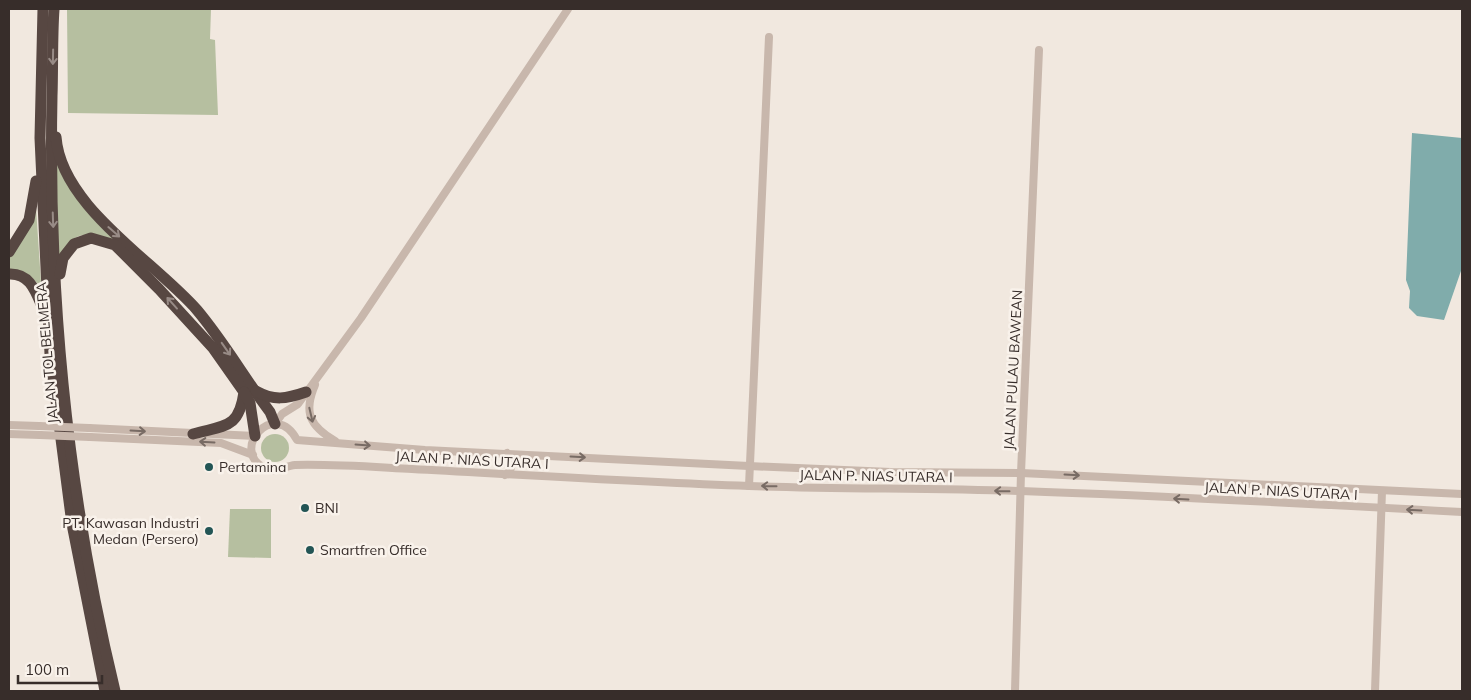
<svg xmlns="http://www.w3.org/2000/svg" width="1471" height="700" viewBox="0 0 1471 700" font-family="Mulish,sans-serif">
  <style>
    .green { fill: #b6bfa0 }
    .water { fill: #80acab }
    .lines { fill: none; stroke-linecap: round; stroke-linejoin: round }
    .minor { stroke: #c8b7ac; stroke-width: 8 }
    .highway { stroke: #574742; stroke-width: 11 }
    .minor-bridge { stroke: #c8b7ac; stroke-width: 8 }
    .oneway { stroke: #988b86 }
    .oneway2 { stroke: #786b64 }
    .poi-dot { fill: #235555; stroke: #f9f2eb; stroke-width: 2 }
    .labels { text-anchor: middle; stroke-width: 5; stroke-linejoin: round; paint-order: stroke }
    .street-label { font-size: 14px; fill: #372d2a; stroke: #f9f2eb }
    .poi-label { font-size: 14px; fill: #372d2a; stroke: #f9f2eb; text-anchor: start }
  </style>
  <rect width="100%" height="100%" fill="#f1e8df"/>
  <g class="green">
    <path d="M67,9H211L210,39L215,40L218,115L68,113Z"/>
    <path d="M56,158L117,244C86,233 77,227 58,258Z"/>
    <path d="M36,208L41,282L39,285L32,278L9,269V257Z"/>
    <circle cx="275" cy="448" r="14"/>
    <path d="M230,509H271V558L228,557Z"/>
  </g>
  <path class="water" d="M1412,133L1462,138V268L1444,320L1417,316L1409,308L1410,291L1406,280Z"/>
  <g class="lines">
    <g class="minor">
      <path d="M315,385C303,413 310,426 335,441"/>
      <path d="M275,424L282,414L298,404L361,318L568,9"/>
      <path d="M9,425L39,426"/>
      <path d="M89,428L255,436"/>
      <path d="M9,434L40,435"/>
      <path d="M90,437L221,443L253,455"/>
      <path d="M505,475L510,471L512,464L507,453"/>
      <path d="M749,486L769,37"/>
      <path d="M1462,494L1021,473L891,472L749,466L425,450L297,440C275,398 229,449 264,468C276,474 284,466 295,465C334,464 373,467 412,469C524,475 637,482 749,486C840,489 931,488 1021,491C1168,496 1315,504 1462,512"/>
      <path d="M1015,691L1021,473L1039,50"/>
      <path d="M1375,691L1382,491"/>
    </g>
    <g class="highway">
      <path d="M43,9L40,138L50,354L72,524L105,691"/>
      <path d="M54,9C52,38 53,67 52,96C48,295 68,497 115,691"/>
      <path d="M56,137C61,206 153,260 197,310C224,342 245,379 270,412L275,424"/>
      <path d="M9,252L29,220L36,181"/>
      <path d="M9,274C31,273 36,293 44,311"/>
      <path d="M60,274L63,258L74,244L91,238L115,245L159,289L213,348L244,392C239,429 225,425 193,434"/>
      <path d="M256,391C274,401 286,399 306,392"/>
      <path d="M244,392L250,403L255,436"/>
    </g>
    <g class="minor-bridge">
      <path d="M39,426L89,428"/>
      <path d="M40,435L90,437"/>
    </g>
  </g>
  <defs><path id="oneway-shaft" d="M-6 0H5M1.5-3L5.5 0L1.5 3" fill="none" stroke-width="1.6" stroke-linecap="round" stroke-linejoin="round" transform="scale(1.25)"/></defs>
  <g class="oneway">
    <use href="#oneway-shaft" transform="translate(53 57) rotate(91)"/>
    <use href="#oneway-shaft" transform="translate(53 220) rotate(88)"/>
    <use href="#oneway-shaft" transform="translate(114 232) rotate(41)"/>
    <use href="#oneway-shaft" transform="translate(172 303) rotate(-132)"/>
    <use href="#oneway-shaft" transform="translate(226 349) rotate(55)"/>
  </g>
  <g class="oneway2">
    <use href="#oneway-shaft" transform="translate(311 415) rotate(77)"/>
    <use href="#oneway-shaft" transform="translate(138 431) rotate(3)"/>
    <use href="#oneway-shaft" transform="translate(207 442) rotate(-177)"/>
    <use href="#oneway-shaft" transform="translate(363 445) rotate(4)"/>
    <use href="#oneway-shaft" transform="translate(578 457) rotate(3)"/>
    <use href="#oneway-shaft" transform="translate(1072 475) rotate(3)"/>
    <use href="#oneway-shaft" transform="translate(769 486) rotate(-179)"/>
    <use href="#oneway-shaft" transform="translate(1002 491) rotate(-179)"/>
    <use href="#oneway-shaft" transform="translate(1181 499) rotate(-177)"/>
    <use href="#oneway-shaft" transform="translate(1414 510) rotate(-177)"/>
  </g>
  <g class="poi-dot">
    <circle cx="209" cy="467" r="5"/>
    <circle cx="305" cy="508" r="5"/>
    <circle cx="209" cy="531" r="5"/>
    <circle cx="310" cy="550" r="5"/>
  </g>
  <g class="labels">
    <g class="street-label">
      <text transform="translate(47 353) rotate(-95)" y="5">JALAN TOL BELMERA</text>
      <text transform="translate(1013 370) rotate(-87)" y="5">JALAN PULAU BAWEAN</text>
      <text transform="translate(472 460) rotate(3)" y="5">JALAN P. NIAS UTARA I</text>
      <text transform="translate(876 476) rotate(1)" y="5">JALAN P. NIAS UTARA I</text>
      <text transform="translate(1281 491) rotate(3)" y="5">JALAN P. NIAS UTARA I</text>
    </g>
    <g class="poi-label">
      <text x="219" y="472">Pertamina</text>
      <text x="315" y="513">BNI</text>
      <text x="199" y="528" text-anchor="end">PT. Kawasan Industri<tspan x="199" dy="16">Medan (Persero)</tspan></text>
      <text x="320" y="555">Smartfren Office</text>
    </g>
  </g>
  <rect width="1471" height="700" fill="none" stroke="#372d2a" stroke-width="20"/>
  <path d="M18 675v8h84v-8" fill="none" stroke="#372d2a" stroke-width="2.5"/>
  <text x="25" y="675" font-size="15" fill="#372d2a" stroke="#f9f2eb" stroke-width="4" paint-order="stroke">100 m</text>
</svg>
